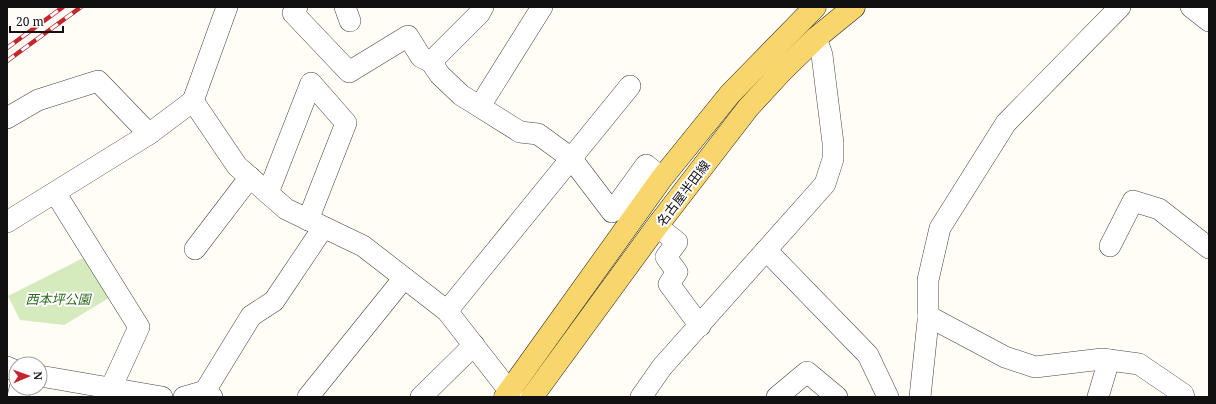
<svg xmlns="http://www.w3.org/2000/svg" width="1216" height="404" viewBox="0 0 1216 404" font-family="'Noto Serif','Noto Sans JP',serif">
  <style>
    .green { fill: #d5ebbd }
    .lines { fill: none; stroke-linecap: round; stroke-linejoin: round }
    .street-casing { stroke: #444; stroke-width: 22 }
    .primary-casing { stroke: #222; stroke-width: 23 }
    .street { stroke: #fff; stroke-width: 21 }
    .primary { stroke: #f9d66b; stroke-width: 22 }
    .rail-casing { stroke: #c4262e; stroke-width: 4.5 }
    .rail { stroke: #fff; stroke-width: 3; stroke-dasharray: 9; stroke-linecap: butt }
    .labels { text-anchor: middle; stroke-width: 4; stroke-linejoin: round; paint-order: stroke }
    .street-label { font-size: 13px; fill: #111; stroke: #fff }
    .park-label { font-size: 13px; font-style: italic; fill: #2f6b1f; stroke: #fff }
  </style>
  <rect width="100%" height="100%" fill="#fffdf5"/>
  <path class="green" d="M87,256L109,298L64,325L20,320L8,296Z"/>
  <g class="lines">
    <g class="street-casing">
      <g id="street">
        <path d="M297,7L293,13L349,72L408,36L421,57L431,62L440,75L461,95L520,132L538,134L571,158L612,212L646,165L662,178"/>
        <path d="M345,7L350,21"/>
        <path d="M1191,7L1209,21"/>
        <path d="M431,62L479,14L483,7"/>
        <path d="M193,101L227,7"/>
        <path d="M480,106L542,7"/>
        <path d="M7,118L38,100L98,81L149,134"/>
        <path d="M268,193L311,83L346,123L308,220"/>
        <path d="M56,194L139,327L111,388"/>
        <path d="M7,222L149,134L193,101L237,166L286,209L363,246L447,311L514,397"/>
        <path d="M657,226L677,242L666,257L677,272L669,284L700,326"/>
        <path d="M1110,246L1133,201L1159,209L1209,248"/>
        <path d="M195,249L250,177"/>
        <path d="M766,250L868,355L888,397"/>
        <path d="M447,311L630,86"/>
        <path d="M928,316L1005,357L1035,367L1102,359L1139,364L1183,394L1184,397"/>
        <path d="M7,367L16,371"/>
        <path d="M40,376L162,397"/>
        <path d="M205,391L251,316L274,301L323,228"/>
        <path d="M18,397L20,388"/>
        <path d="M184,397L205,391L212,397"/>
        <path d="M308,397L404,278"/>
        <path d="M421,397L474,345"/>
        <path d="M641,397L662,367L825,184L833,159V143L822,55L816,38"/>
        <path d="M777,397L807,372L837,397"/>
        <path d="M920,397L928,321V280L940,228L1006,123L1120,7"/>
        <path d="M1098,397L1109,360"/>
      </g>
    </g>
    <g class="primary-casing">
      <g id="primary">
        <path d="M505,397L662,178L730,94L815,7"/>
        <path d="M532,397L657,226L748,108L783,70L816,38L854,7"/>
      </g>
    </g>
    <use href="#street" class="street"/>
    <use href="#primary" class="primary"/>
    <g class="rail-casing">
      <g id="rail">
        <path d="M7,48L63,7"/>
        <path d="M7,61L81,7"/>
      </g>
    </g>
    <use href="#rail" class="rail"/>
  </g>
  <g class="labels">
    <g class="street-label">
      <text transform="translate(683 193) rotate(-53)" y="5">名古屋半田線</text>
    </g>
    <g class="park-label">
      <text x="58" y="304">西本坪公園</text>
    </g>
  </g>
  <rect width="1216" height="404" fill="none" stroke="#111111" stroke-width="16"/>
  <g transform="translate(28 376) rotate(88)"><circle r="19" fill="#ffffff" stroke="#a0a0a0"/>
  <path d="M0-3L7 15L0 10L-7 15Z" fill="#c4262e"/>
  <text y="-6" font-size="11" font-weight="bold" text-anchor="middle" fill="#111111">N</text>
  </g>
  <path d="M10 26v6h53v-6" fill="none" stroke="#111111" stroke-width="2"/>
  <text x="16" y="26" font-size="12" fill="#111111" stroke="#ffffff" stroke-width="3" paint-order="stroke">20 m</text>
</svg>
